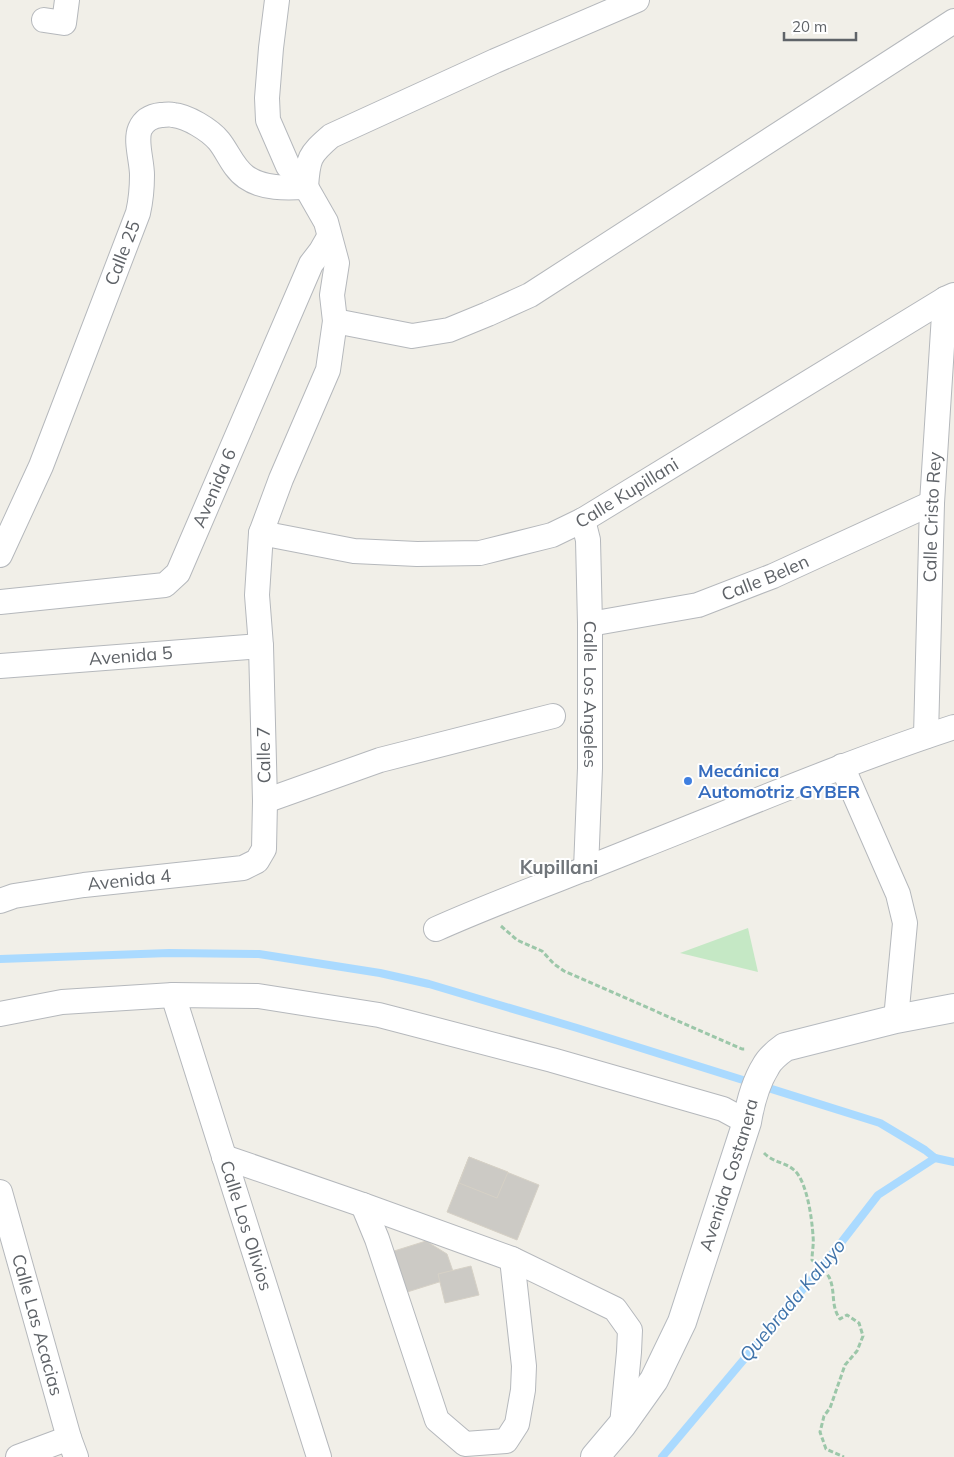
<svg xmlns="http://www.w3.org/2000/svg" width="954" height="1457" viewBox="0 0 954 1457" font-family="Mulish,sans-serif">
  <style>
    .park { fill: #c5e8c5 }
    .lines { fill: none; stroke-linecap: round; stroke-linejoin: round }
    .stream { stroke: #aadaff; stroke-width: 8 }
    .building { fill: #cccac5; stroke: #d6d1c6 }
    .street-casing { stroke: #b5b8bc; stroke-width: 26 }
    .secondary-casing { stroke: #b6babf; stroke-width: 30 }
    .path { stroke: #9cc7a9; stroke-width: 3; stroke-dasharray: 5 2.5; stroke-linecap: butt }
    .street { stroke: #fff; stroke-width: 24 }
    .secondary { stroke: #fff; stroke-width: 28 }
    .shop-dot { fill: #3f7fe0; stroke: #fff; stroke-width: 2 }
    .labels { text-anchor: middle; stroke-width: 4; stroke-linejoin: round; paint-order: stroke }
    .street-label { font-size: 18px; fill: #5f6368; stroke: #fff }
    .shop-label { font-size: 18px; font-weight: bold; fill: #366cbe; stroke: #fff; text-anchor: start }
    .neighbourhood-label { font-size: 19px; font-weight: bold; fill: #70757a; stroke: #fff }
    .water-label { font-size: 19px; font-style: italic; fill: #4174aa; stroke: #fff }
  </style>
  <rect width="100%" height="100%" fill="#f1efe8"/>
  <path class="park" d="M748,928L758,972L680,953Z"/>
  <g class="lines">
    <g class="stream">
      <path d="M0,959L169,953L259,954L380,973L429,984L577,1028L880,1123L925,1150L935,1158L954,1162"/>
      <path d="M662,1457L830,1257L878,1195L935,1158"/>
    </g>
  </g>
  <g class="building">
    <path d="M469,1157L539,1185L517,1240L447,1212Z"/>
    <path d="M469,1157L508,1172L497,1198L459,1183Z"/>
    <path d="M426,1241L447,1254L455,1277L404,1293L391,1252Z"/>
    <path d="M471,1266L479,1295L445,1303L438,1274Z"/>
  </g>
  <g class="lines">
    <g class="street-casing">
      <g id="street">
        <path d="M44,20L64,23L67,0"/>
        <path d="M335,321L412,336L449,330L488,314L530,295L954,21"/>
        <path id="s1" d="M583,520L588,540L590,624V768L586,869"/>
        <path id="s2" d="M261,533L354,551L417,554L480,553L552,535L583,520L945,299L954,295"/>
        <path id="s3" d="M0,555L41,466L138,213C141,200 142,188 142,175C142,161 135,141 140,129C144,120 152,116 161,115C165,115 169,114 173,115C187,116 210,130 219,141C228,152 233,168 246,177C263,189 286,188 306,187C308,158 309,155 331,136L495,61L637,0"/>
        <path id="s4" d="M0,602L165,585L178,573L311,264L321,251L329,237"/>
        <path id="s5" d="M590,624L698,605L773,576L932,503"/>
        <path id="s6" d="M0,666L261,646"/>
        <path id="s7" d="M926,736L932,503L945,299"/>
        <path d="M842,766L898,894L905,923L896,1019"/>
        <path d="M265,801L380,760L553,716"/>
        <path id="s8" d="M0,901L14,896L84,885L243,868L257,861L264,849L265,801L261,646L257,595L261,533L281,479L328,370L335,321L332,295L337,263L326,222L306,187L288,166L268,120L267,98L271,48L277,0"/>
        <path d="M436,929C503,899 572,875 640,847C744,806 847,762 954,727"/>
        <path id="s9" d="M173,995L319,1457"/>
        <path d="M0,1014L62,1002L173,995L258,996L379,1015L552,1060L723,1109L747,1122"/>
        <path d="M224,1157L363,1205L512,1259L615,1309L630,1330L629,1352L622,1425"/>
        <path id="s10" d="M0,1192L69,1438L76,1457"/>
        <path d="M363,1205L377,1239L437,1420L465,1444L506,1441L517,1424L523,1390L524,1366L512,1259"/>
        <path d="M18,1457L69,1438"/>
      </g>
    </g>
    <g class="secondary-casing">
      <g id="secondary">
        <path id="s11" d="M595,1457L622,1425L654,1380L682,1322L747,1122C750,1104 756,1082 766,1066C770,1058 778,1052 785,1047L896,1019L954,1008"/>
      </g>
    </g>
    <g class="path">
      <path d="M501,926L517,940L542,951L554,964L564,971L742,1049H745"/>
      <path d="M764,1153C774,1163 785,1162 794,1170C807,1181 812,1219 813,1236C814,1244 812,1252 812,1260C817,1265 825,1271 829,1277C836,1291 830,1305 840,1319L847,1315L859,1323L863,1336L857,1351L845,1365L830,1408L824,1416L820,1432L826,1449L844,1457"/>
    </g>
    <use href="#street" class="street"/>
    <use href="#secondary" class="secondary"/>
  </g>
  <circle class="shop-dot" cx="688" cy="781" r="5"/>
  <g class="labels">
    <g class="street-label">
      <text dy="6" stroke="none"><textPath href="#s3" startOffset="326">Calle 25</textPath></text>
      <text dy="6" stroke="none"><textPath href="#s4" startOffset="276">Avenida 6</textPath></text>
      <text dy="6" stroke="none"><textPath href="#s2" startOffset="381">Calle Kupillani</textPath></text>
      <text dy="6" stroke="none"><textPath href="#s7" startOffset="219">Calle Cristo Rey</textPath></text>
      <text dy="6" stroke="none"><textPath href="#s5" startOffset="182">Calle Belen</textPath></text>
      <text dy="6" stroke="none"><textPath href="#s6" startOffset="131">Avenida 5</textPath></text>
      <text dy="6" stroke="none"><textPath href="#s1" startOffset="175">Calle Los Angeles</textPath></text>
      <text transform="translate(264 755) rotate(-91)" y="6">Calle 7</text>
      <text dy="6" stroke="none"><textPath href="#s8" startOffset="131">Avenida 4</textPath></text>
      <text dy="6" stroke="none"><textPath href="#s11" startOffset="316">Avenida Costanera</textPath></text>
      <text dy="6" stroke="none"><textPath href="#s9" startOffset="242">Calle Los Olivios</textPath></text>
      <text dy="6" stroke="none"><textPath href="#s10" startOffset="138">Calle Las Acacias</textPath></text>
    </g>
    <g class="shop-label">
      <text x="698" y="777">Mecánica<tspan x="698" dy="21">Automotriz GYBER</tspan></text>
    </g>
    <g class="neighbourhood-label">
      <text x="559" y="874">Kupillani</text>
    </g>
    <g class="water-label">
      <text transform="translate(792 1300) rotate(-50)" y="7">Quebrada Kaluyo</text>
    </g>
  </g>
  <path d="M784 32v8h72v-8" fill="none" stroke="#5f6368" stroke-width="2.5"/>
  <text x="792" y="32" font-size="15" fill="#5f6368" stroke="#ffffff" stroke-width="4" paint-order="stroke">20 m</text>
</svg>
